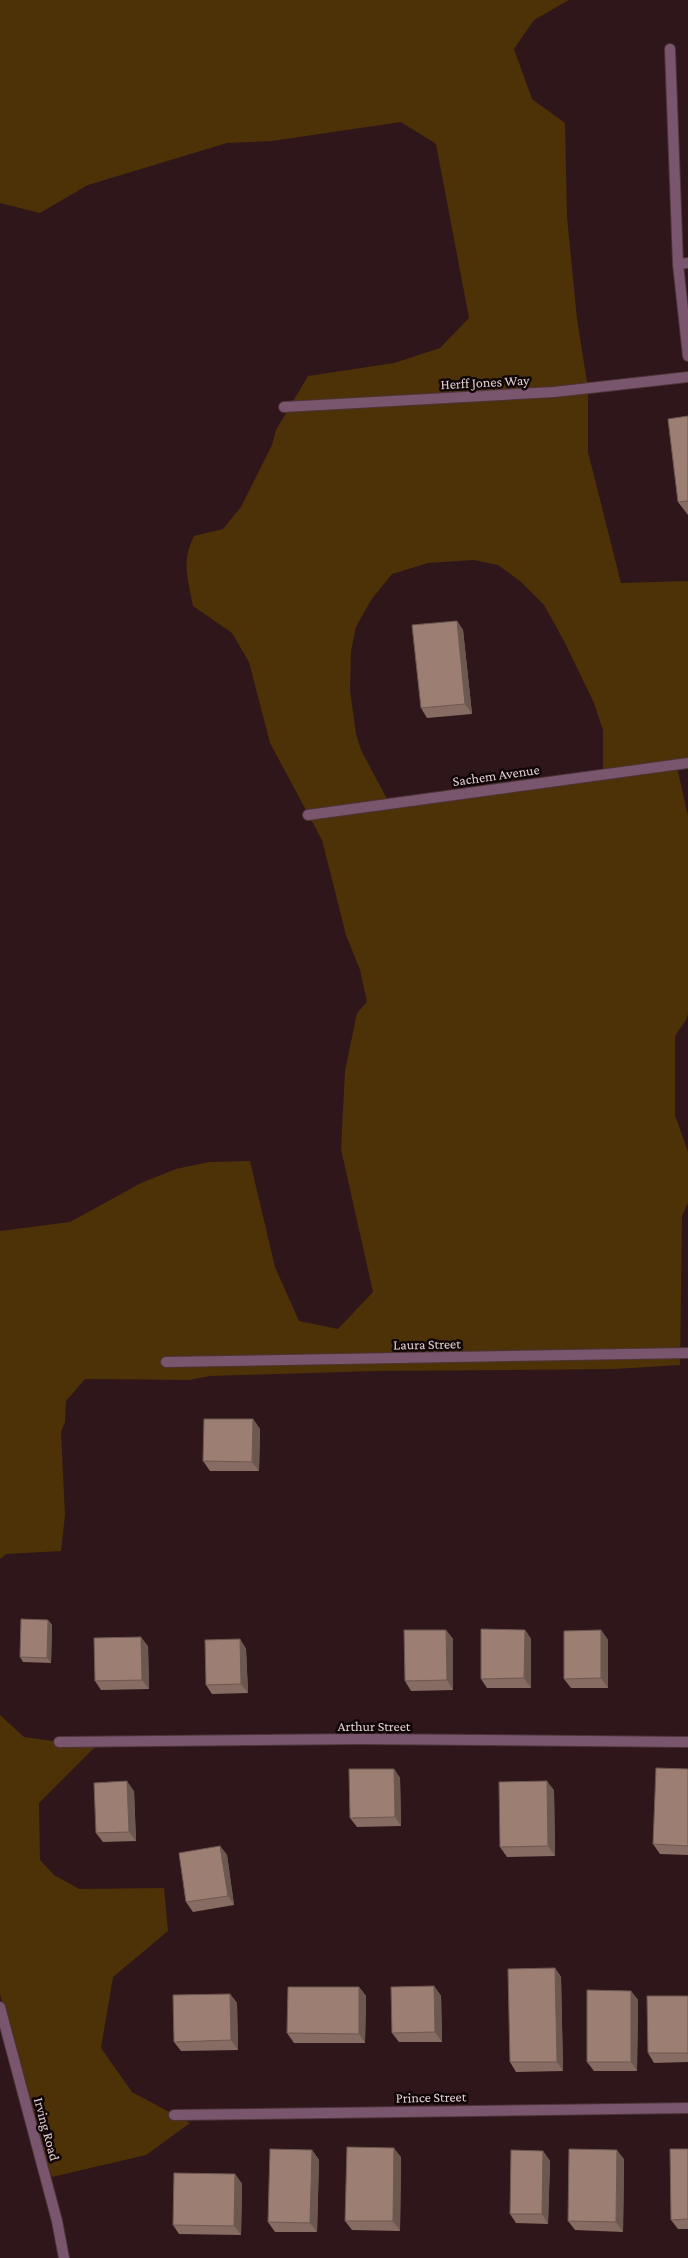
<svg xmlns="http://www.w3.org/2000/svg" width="688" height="2258" viewBox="0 0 688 2258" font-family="'Crimson Pro',serif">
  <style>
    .green { fill: #4d3107; fill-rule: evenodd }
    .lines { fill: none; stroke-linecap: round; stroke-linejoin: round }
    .lane-casing { stroke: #4c3437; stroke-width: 12 }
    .street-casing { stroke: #4c3437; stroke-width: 12 }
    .lane { stroke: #7a556e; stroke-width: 10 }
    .street { stroke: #7a556e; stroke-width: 10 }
    .wall { fill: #866c63 }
    .shaded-wall { fill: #6d5850 }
    .building { fill: #9c7e73; stroke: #6d5850 }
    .labels { text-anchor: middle; stroke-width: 5; stroke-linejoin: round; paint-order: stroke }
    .street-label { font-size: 14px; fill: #e2d0d2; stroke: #100607 }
  </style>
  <rect width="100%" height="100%" fill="#2f161a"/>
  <g class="green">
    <path d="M0,0H569L534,20L514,49L532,99L565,123L567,217L577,319L588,388V452L621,583L688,581V760L677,767L688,816V1014L686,1020L675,1036V1115L688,1152V1203L682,1216L680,1365L615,1369L376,1371L210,1376L189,1380L85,1379L66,1401L65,1422L61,1432L65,1515L61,1551L6,1554L0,1559V1231L70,1222L141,1183L176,1169L209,1162L250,1161L275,1267L299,1321L338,1329L373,1292L341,1149L345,1071L357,1013L367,1002L360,970L346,935L322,840L270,743L249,662L232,633L193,606C188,579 181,562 194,536L223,529L241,507L272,445L276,430L308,376L394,363L440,348L469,318L436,144L401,122L272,141L227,143L88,185L40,213L0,203ZM474,560L498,565L520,581L544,605L564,641L594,703L603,730V769L591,774L401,802L387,799L361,750L356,734L350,690L351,651L356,627L371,600L392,574L428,563Z"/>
    <path d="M0,1715L24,1737L95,1747L39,1803L40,1860L54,1875L79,1889L164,1888L168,1931L113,1977L101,2048L132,2092L190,2123L146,2155L52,2177L45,2163L0,1994Z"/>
  </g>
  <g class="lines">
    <g class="lane-casing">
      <g id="lane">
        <path d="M670,49L678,264L688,263"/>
        <path d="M678,264L688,356"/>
      </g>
    </g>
    <g class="street-casing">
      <g id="street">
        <path d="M284,407L554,392L688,377"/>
        <path d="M308,815L688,763"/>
        <path d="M166,1362L688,1353"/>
        <path d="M59,1742L360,1739L688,1742"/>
        <path d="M0,2007L57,2221L64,2258"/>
        <path d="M174,2115L688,2108"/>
      </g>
    </g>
    <use href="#lane" class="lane"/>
    <use href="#street" class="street"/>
  </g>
  <g class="wall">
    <path d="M688,416V515L678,502Z"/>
    <path d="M457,621L463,630L472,714L427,718L421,708Z"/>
    <path d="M253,1419L260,1429L259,1471H210L203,1461Z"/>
    <path d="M48,1620L52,1625L51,1663L23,1662L20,1657Z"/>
    <path d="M446,1630L453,1639V1690L411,1691L405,1681Z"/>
    <path d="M525,1630L531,1639V1688H487L481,1679Z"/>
    <path d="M601,1630L608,1640V1688H571L564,1679Z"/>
    <path d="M240,1639L246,1649L248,1693L212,1694L206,1685Z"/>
    <path d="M148,1646L149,1689L101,1690L95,1681Z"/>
    <path d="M394,1769L400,1778L401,1826L357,1827L350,1818Z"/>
    <path d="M688,1769V1855L660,1854L653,1844Z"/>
    <path d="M554,1790L555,1856L507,1857L500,1847Z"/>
    <path d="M134,1791L136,1841L103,1842L96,1833Z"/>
    <path d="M220,1846L227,1855L234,1905L193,1912L186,1902Z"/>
    <path d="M555,1968L561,1977L563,2071L516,2072L510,2062Z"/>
    <path d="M434,1986L441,1996L442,2042H399L392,2033Z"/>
    <path d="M359,1987L366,1996L365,2043H294L287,2033Z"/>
    <path d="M631,1991L638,2000L637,2071H594L587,2062Z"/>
    <path d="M230,1994L237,2003L238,2050L181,2051L174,2042Z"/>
    <path d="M688,1996V2062L654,2063L648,2053Z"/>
    <path d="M688,2149V2229H678L671,2220Z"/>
    <path d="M312,2150L319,2160L317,2232H275L268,2222Z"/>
    <path d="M543,2151L550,2161L548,2224L516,2223L510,2214Z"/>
    <path d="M401,2157L400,2231L352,2230L345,2221Z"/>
    <path d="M624,2159L623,2232L575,2230L568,2221Z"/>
    <path d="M235,2174L242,2184L241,2235L179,2234L173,2225Z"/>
  </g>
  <g class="shaded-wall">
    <path d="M457,621L463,630L472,714L465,704Z"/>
    <path d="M253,1419L260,1429L259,1471L252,1462Z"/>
    <path d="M48,1620L52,1625L51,1663L47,1658Z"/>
    <path d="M446,1630L453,1639V1690L447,1680Z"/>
    <path d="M525,1630L531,1639V1688L524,1678Z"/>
    <path d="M601,1630L608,1640V1688L601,1678Z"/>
    <path d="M141,1637L148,1646L149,1689L142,1680Z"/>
    <path d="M240,1639L246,1649L248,1693L241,1684Z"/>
    <path d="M394,1769L400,1778L401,1826L395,1817Z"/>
    <path d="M127,1781L134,1791L136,1841L129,1832Z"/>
    <path d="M547,1781L554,1790L555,1856L548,1846Z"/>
    <path d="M220,1846L227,1855L234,1905L228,1896Z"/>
    <path d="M555,1968L561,1977L563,2071L557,2062Z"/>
    <path d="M434,1986L441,1996L442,2042L435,2032Z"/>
    <path d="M359,1987L366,1996L365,2043L359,2034Z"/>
    <path d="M631,1991L638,2000L637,2071L631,2062Z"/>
    <path d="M230,1994L237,2003L238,2050L231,2040Z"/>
    <path d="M394,2148L401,2157L400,2231L393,2221Z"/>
    <path d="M312,2150L319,2160L317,2232L310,2223Z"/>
    <path d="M617,2150L624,2159L623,2232L616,2222Z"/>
    <path d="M543,2151L550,2161L548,2224L542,2214Z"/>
    <path d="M235,2174L242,2184L241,2235L234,2226Z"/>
  </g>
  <g class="building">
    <path d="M688,416V501L678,502L668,419Z"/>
    <path d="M457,621L465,704L421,708L412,625Z"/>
    <path d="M204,1419H253L252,1462L203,1461Z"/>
    <path d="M21,1619L48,1620L47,1658L20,1657Z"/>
    <path d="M481,1629L525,1630L524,1678L481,1679Z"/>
    <path d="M404,1630H446L447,1680L405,1681Z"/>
    <path d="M601,1630V1678L564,1679V1631Z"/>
    <path d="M141,1637L142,1680L95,1681L94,1638Z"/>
    <path d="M240,1639L241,1684L206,1685L205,1640Z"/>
    <path d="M656,1768L688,1769V1846L653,1844Z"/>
    <path d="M349,1769H394L395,1817L350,1818Z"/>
    <path d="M127,1781L129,1832L96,1833L94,1783Z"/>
    <path d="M547,1781L548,1846L500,1847L499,1782Z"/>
    <path d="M220,1846L228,1896L186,1902L179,1853Z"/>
    <path d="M555,1968L557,2062H510L508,1969Z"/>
    <path d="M434,1986L435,2032L392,2033L391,1987Z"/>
    <path d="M288,1987H359V2034L287,2033Z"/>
    <path d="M587,1990L631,1991V2062H587Z"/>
    <path d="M230,1994L231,2040L174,2042L173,1995Z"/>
    <path d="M647,1996H688V2053H648Z"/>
    <path d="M347,2147L394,2148L393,2221H345Z"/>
    <path d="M270,2149L312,2150L310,2223L268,2222Z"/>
    <path d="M569,2149L617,2150L616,2222L568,2221Z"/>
    <path d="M670,2149H688V2219L671,2220Z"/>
    <path d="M511,2150L543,2151L542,2214H510Z"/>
    <path d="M174,2173L235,2174L234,2226L173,2225Z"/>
  </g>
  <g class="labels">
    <g class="street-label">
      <text transform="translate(485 382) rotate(-3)" y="5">Herff Jones Way</text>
      <text transform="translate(496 775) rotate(-8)" y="5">Sachem Avenue</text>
      <text transform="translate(427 1344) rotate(-1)" y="5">Laura Street</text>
      <text x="374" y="1731">Arthur Street</text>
      <text transform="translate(431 2097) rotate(-1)" y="5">Prince Street</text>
      <text transform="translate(47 2129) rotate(75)" y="5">Irving Road</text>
    </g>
  </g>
</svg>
